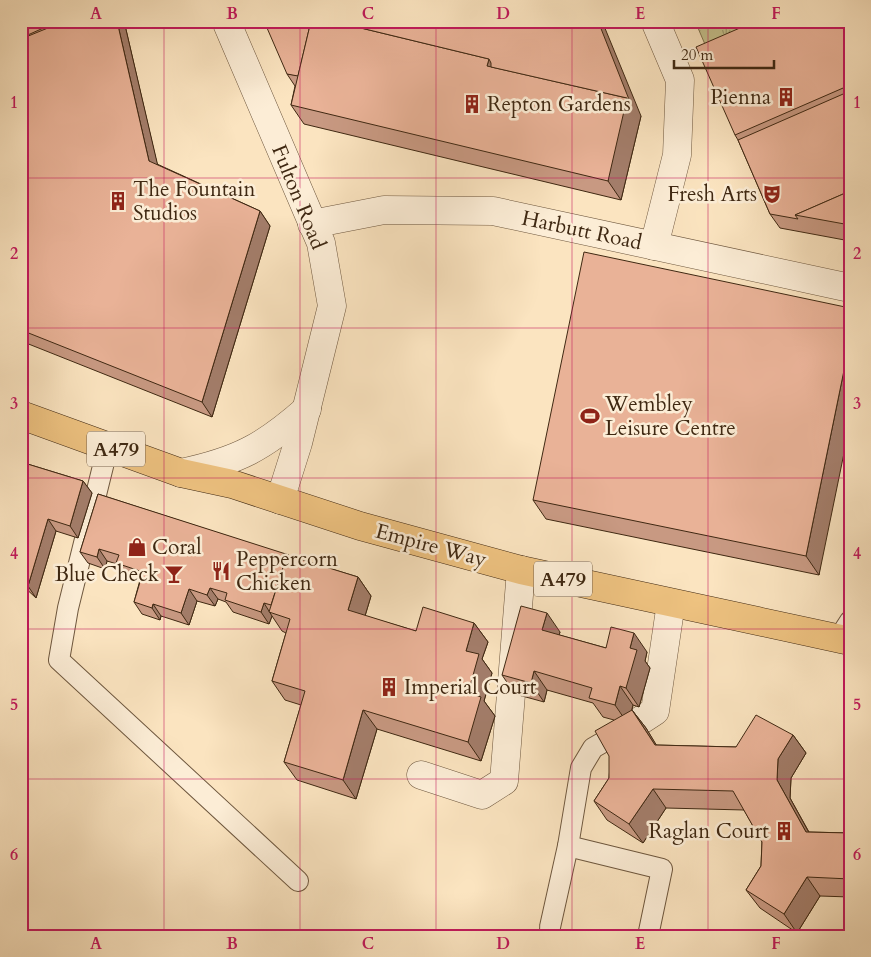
<svg xmlns="http://www.w3.org/2000/svg" width="871" height="957" viewBox="0 0 871 957" font-family="Cardo,serif">
  <style>
    .grass { fill: url(#grass-tufts); stroke: #827550 }
    .lines { fill: none; stroke-linecap: round; stroke-linejoin: round }
    .lane-casing { stroke: #6e573e; stroke-width: 22 }
    .street-casing { stroke: #6e573e; stroke-width: 29 }
    .primary-casing { stroke: #3f2812; stroke-width: 29 }
    .lane { stroke: #fcedd6; stroke-width: 20 }
    .street { stroke: #fcedd6; stroke-width: 28 }
    .primary { stroke: #eec280; stroke-width: 28 }
    .wall { fill: #c89982; stroke: #3f2812 }
    .shaded-wall { fill: #a37d6a; stroke: #3f2812 }
    .building { fill: #e9b297; stroke: #3f2812 }
    .grid { fill: none; stroke: #c2185b; stroke-width: 1; stroke-opacity: 0.55 }
    .labels { text-anchor: middle; stroke-width: 5; stroke-linejoin: round; paint-order: stroke }
    .shield { fill: #fcedd6; stroke: #78634d; stroke-width: 1 }
    .shield-label { font-size: 20px; font-weight: bold; fill: #3f2812 }
    .poi-label { font-size: 21px; fill: #3f2812; stroke: #fcedd6; text-anchor: start }
    .street-label { font-size: 21px; fill: #3f2812; stroke: #fcedd6 }
    .neatline { fill: none; stroke: #c2185b; stroke-width: 2 }
    .grid-label { font-size: 16px; text-anchor: middle; font-weight: bold; fill: #c2185b }
  </style>
  <defs>
    <pattern id="grass-tufts" width="24" height="20" patternUnits="userSpaceOnUse" patternTransform="scale(1.25)"><rect width="24" height="20" fill="#c6c28d"/><path d="M3 7l-1-3M5 7V3M7 7l1-3M15 17l-1-3M17 17v-4M19 17l1-3" fill="none" stroke="#a29e72"/></pattern>
  </defs>
  <rect width="100%" height="100%" fill="#fbe4c0"/>
  <filter id="stains"><feTurbulence type="fractalNoise" baseFrequency=".004" numOctaves="4"/><feColorMatrix values="0 0 0 0 .2 0 0 0 0 .09 0 0 0 0 .02 0 0 0 .5 -.17"/></filter>
  <radialGradient id="worn" r=".72"><stop offset=".6" stop-color="#630" stop-opacity="0"/><stop offset="1" stop-color="#630" stop-opacity=".3"/></radialGradient>
  <path class="grass" d="M695,21H773L707,49Z"/>
  <g class="lines">
    <g class="lane-casing">
      <g id="lane">
        <path d="M108,446L68,608L59,660L298,881"/>
        <path d="M839,638L850,621"/>
        <path d="M626,729L593,748L581,768L568,846L662,869L648,936"/>
        <path d="M550,927L568,846"/>
      </g>
    </g>
    <g class="street-casing">
      <g id="street">
        <path d="M226,21L321,243L332,306L298,443L280,500"/>
        <path d="M312,224L384,210L493,211L850,288"/>
        <path d="M654,246L677,155L680,80L655,21"/>
        <path d="M181,473C238,461 264,447 307,409"/>
        <path d="M632,726L655,711L671,603"/>
        <path d="M421,775L482,795L504,781L521,570"/>
      </g>
    </g>
    <g class="primary-casing">
      <path id="primary" d="M21,415L181,473L232,484L360,526L521,570L850,641"/>
    </g>
    <use href="#lane" class="lane"/>
    <use href="#street" class="street"/>
    <use href="#primary" class="primary"/>
  </g>
  <g class="wall">
    <path d="M21,21H124L157,164L260,211L270,226L212,417L21,341Z"/>
    <path d="M850,21V241L780,228L770,214L738,140L735,135Z"/>
    <path d="M287,74L641,116L621,200L304,124L291,105L295,86Z"/>
    <path d="M850,308L819,575L546,519L533,500Z"/>
    <path d="M21,462L83,481L92,493L78,538L56,531L36,598L21,584Z"/>
    <path d="M98,494L289,556L358,577L371,596L365,616L416,631L474,623L488,642L482,659L492,673L484,701L495,716L481,761L377,729L356,799L297,780L284,762L301,705L285,700L272,681L286,633L282,631L272,616L269,624L233,612L226,602L218,599L215,606L197,601L189,625L161,616L160,620L142,614L134,602L140,580L125,575L117,564L107,561L105,569L88,563L80,552Z"/>
    <path d="M560,632L559,635L606,648L647,652L645,661L650,668L639,707L633,705L632,710L646,728L656,745L736,747L793,735L806,753L791,778L790,798L809,832L850,833V897L820,896L797,933L760,908L746,890L761,866L762,842L744,810L666,808L643,843L607,820L594,801L609,778L614,720L603,717L593,703L547,690L544,702L515,694L502,675Z"/>
  </g>
  <g class="shaded-wall">
    <path d="M117,21H124L160,175L149,161Z"/>
    <path d="M598,21H602L641,116L621,200L608,181Z"/>
    <path d="M489,59L497,72L487,66Z"/>
    <path d="M260,211L270,226L212,417L202,402Z"/>
    <path d="M850,341V424L819,575L806,556Z"/>
    <path d="M83,481L92,493L78,538L70,526Z"/>
    <path d="M48,519L56,531L36,598L28,586Z"/>
    <path d="M99,549L107,561L105,569L97,557Z"/>
    <path d="M358,577L371,596L361,629L348,610Z"/>
    <path d="M210,588L218,599L215,606L207,595Z"/>
    <path d="M189,589L197,601L189,625L181,613Z"/>
    <path d="M264,603L272,616L269,624L261,612Z"/>
    <path d="M153,604L161,616L160,620L152,608Z"/>
    <path d="M547,613L560,632L555,649L542,630Z"/>
    <path d="M474,623L488,642L482,659L492,673L484,701L495,716L481,761L468,742L466,651Z"/>
    <path d="M634,633L647,652L645,661L650,668L639,707L626,688L630,648Z"/>
    <path d="M534,671L547,690L544,702L531,683Z"/>
    <path d="M620,686L633,705L628,724L615,705Z"/>
    <path d="M363,710L377,729L356,799L343,780Z"/>
    <path d="M632,710L646,728L668,764L655,745Z"/>
    <path d="M793,735L806,753L791,778L790,798L819,851L806,832L777,780L778,759Z"/>
    <path d="M653,789L666,808L643,843L629,824Z"/>
    <path d="M807,877L820,896L797,933L784,914Z"/>
  </g>
  <g class="building">
    <path d="M21,21H59L21,38Z"/>
    <path d="M65,21H117L149,161L260,211L202,402L21,330V39Z"/>
    <path d="M264,21H311L298,76L287,74Z"/>
    <path d="M311,21H332L489,59L487,66L627,98L608,181L291,105Z"/>
    <path d="M332,21H598L630,102L627,98L491,67V63L489,59Z"/>
    <path d="M756,21H850V85L735,135L696,47Z"/>
    <path d="M850,91V191L795,215L798,219L770,214L738,140Z"/>
    <path d="M850,191V225L795,215Z"/>
    <path d="M584,252L850,308V341L806,556L533,500Z"/>
    <path d="M21,462L83,481L70,526L48,519L28,586L21,580Z"/>
    <path d="M98,494L289,555H287L271,605L264,603L261,612L225,600L227,593L210,588L207,595L189,589L181,613L153,604L152,608L134,602L143,572L116,563L119,555L99,549L97,557L80,552Z"/>
    <path d="M287,555L358,577L348,610L416,631L423,607L474,623L466,651L479,654L468,693L481,697L468,742L363,710L343,780L284,762L305,691L272,681L290,619L269,612Z"/>
    <path d="M521,606L547,613L542,630L606,648L611,627L634,633L630,648L637,650L626,688L620,686L615,705L589,698L592,688L534,671L531,683L502,675Z"/>
    <path d="M632,710L655,745L736,747L756,715L793,735L778,759L777,780L806,832L850,833V879L807,877L784,914L746,890L761,866L762,842L733,791L653,789L629,824L594,801L609,778V756L595,731Z"/>
  </g>
  <path class="grid" d="M164,21V936M300,21V936M436,21V936M572,21V936M708,21V936M21,178H850M21,328H850M21,478H850M21,629H850M21,779H850"/>
  <defs>
    <g id="building-bare" transform="scale(1.5)"><path d="M-4-6H4V6H1V3H-1V6H-4ZM-2.5-4.3h1.7v1.8h-1.7ZM.8-4.3h1.7v1.8H.8ZM-2.5-1h1.7V.8h-1.7ZM.8-1h1.7V.8H.8Z" fill="#8f2418" stroke="#fcedd6" stroke-width="2.5" paint-order="stroke"/></g>
    <g id="theatre-bare" transform="scale(1.5)"><path d="M-5-5.5Q0-4 5-5.5V0Q5 5 0 6Q-5 5-5 0ZM-3.3-2.5H-1v1.5H-3.3ZM1-2.5H3.3v1.5H1ZM-2.8 1Q0 5.5 2.8 1Z" fill="#8f2418" stroke="#fcedd6" stroke-width="2.5" paint-order="stroke"/></g>
    <g id="stadium-bare" transform="scale(1.5)"><path d="M0-5a6.5 5 0 1 0 0 10a6.5 5 0 1 0 0-10ZM-3.5-1.8h7v3.6h-7Z" fill="#8f2418" stroke="#fcedd6" stroke-width="2.5" paint-order="stroke"/></g>
    <g id="shop-bare" transform="scale(1.5)"><path d="M-5-2.5h2.3a2.7 3.5 0 0 1 5.4 0H5L5.5 6h-11ZM-1.5-2.5h3a1.5 2.3 0 0 0-3 0Z" fill="#8f2418" stroke="#fcedd6" stroke-width="2.5" paint-order="stroke"/></g>
    <g id="restaurant-bare" transform="scale(1.5)"><path d="M-5-6h1v4h1v-4h1v4h1v-4h1v5L-1.5 .5V6h-2V.5L-5-1ZM5-6V6H3V1.5H1.5Q1.5-4 5-6Z" fill="#8f2418" stroke="#fcedd6" stroke-width="2.5" paint-order="stroke"/></g>
    <g id="bar-bare" transform="scale(1.5)"><path d="M-6-5H6L.8 .8V4.5H3.5V6h-7V4.5H-.8V.8Z" fill="#8f2418" stroke="#fcedd6" stroke-width="2.5" paint-order="stroke"/></g>
  </defs>
  <g fill-rule="evenodd">
    <use href="#building-bare" x="786" y="97"/>
    <use href="#building-bare" x="472" y="104"/>
    <use href="#theatre-bare" x="772" y="194"/>
    <use href="#building-bare" x="118" y="201"/>
    <use href="#stadium-bare" x="590" y="416"/>
    <use href="#shop-bare" x="137" y="547"/>
    <use href="#restaurant-bare" x="221" y="571"/>
    <use href="#bar-bare" x="174" y="574"/>
    <use href="#building-bare" x="389" y="687"/>
    <use href="#building-bare" x="784" y="831"/>
  </g>
  <g class="labels">
    <g class="shield">
      <rect x="87" y="431.5" width="58" height="35" rx="4"/>
      <rect x="534" y="561.5" width="58" height="35" rx="4"/>
    </g>
    <g class="shield-label">
      <text x="116" y="456">A479</text>
      <text x="563" y="586">A479</text>
    </g>
    <g class="poi-label">
      <text x="771" y="104" text-anchor="end">Pienna</text>
      <text x="487" y="111">Repton Gardens</text>
      <text x="133" y="196">The Fountain<tspan x="133" dy="24">Studios</tspan></text>
      <text x="757" y="201" text-anchor="end">Fresh Arts</text>
      <text x="605" y="411">Wembley<tspan x="605" dy="24">Leisure Centre</tspan></text>
      <text x="152" y="554">Coral</text>
      <text x="236" y="566">Peppercorn<tspan x="236" dy="24">Chicken</tspan></text>
      <text x="159" y="581" text-anchor="end">Blue Check</text>
      <text x="404" y="694">Imperial Court</text>
      <text x="769" y="838" text-anchor="end">Raglan Court</text>
    </g>
    <g class="street-label">
      <text transform="translate(299 197) rotate(68)" y="7">Fulton Road</text>
      <text transform="translate(582 230) rotate(12)" y="7">Harbutt Road</text>
      <text transform="translate(431 545) rotate(15)" y="7">Empire Way</text>
    </g>
  </g>
  <rect width="871" height="957" fill="none" stroke="#fbe4c0" stroke-width="55"/>
  <path d="M674 60v8h100v-8" fill="none" stroke="#3f2812" stroke-width="2.5"/>
  <text x="681" y="60" font-size="15" fill="#3f2812" stroke="#fcedd6" stroke-width="4" paint-order="stroke">20 m</text>
  <rect x="28" y="28" width="816" height="902" class="neatline"/>
  <g class="grid-label">
    <text x="96" y="19">A</text>
    <text x="232" y="19">B</text>
    <text x="368" y="19">C</text>
    <text x="503" y="19">D</text>
    <text x="640" y="19">E</text>
    <text x="776" y="19">F</text>
    <text x="14" y="108">1</text>
    <text x="857" y="108">1</text>
    <text x="14" y="259">2</text>
    <text x="857" y="259">2</text>
    <text x="14" y="409">3</text>
    <text x="857" y="409">3</text>
    <text x="14" y="559">4</text>
    <text x="857" y="559">4</text>
    <text x="14" y="710">5</text>
    <text x="857" y="710">5</text>
    <text x="14" y="860">6</text>
    <text x="857" y="860">6</text>
    <text x="96" y="949">A</text>
    <text x="232" y="949">B</text>
    <text x="368" y="949">C</text>
    <text x="503" y="949">D</text>
    <text x="640" y="949">E</text>
    <text x="776" y="949">F</text>
  </g>
  <rect width="100%" height="100%" filter="url(#stains)"/>
  <rect width="100%" height="100%" fill="url(#worn)"/>
</svg>
